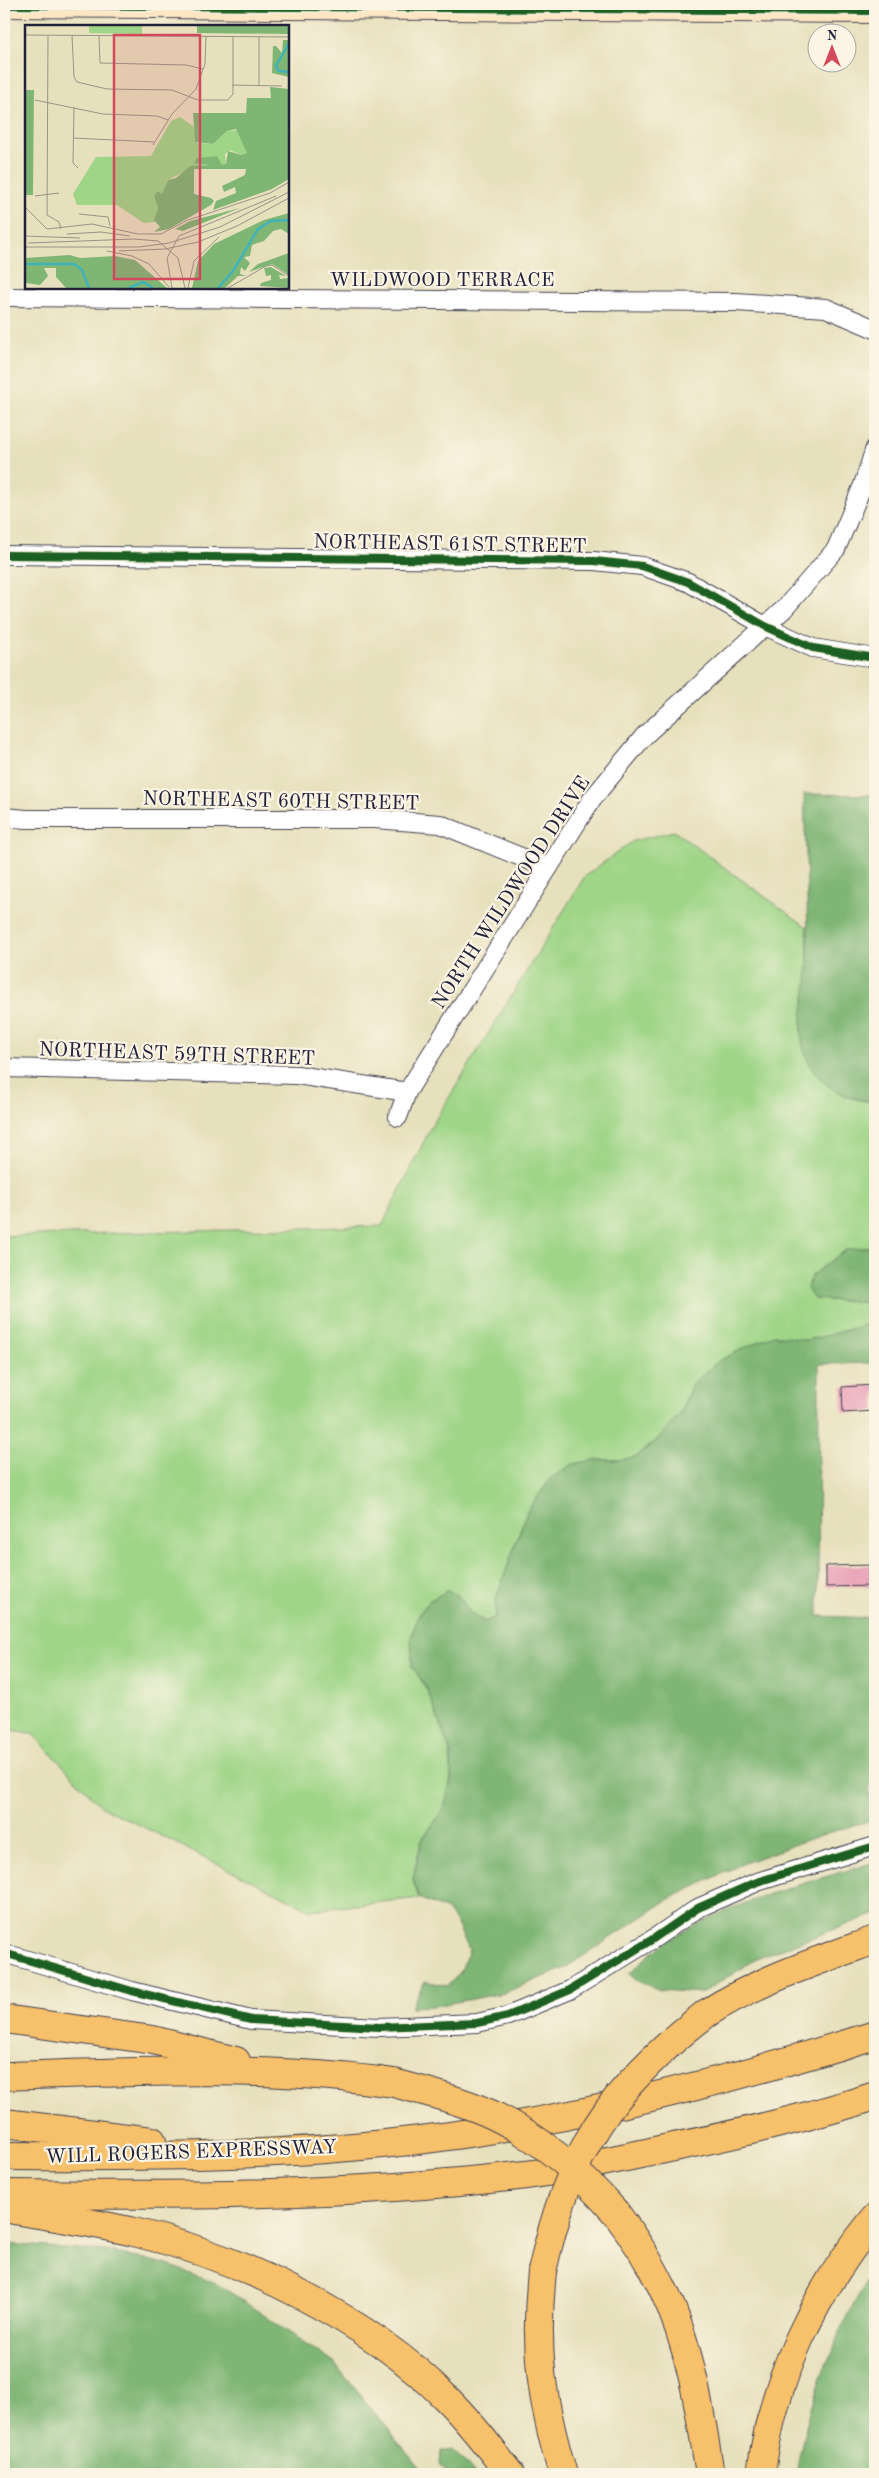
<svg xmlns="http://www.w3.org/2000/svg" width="879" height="2478" viewBox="0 0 879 2478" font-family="'Old Standard TT',serif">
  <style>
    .green { fill: #9fd587; stroke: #607c61 }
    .forest { fill: #7fb674; stroke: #506c58 }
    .building { fill: #e696b1 }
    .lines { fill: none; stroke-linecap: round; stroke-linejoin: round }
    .minor-casing { stroke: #403e4e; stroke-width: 20 }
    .secondary-casing { stroke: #403e4e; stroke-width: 26 }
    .motorway-casing { stroke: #403e4e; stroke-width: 30 }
    .minor { stroke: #fff; stroke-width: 18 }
    .secondary { stroke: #fce6c4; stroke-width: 24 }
    .motorway { stroke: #f7c06b; stroke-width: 28 }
    .motorway-bridge-casing { stroke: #403e4e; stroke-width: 30; stroke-linecap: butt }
    .motorway-bridge { stroke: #f7c06b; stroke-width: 28 }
    .cycleway-casing { stroke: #fcf5e5; stroke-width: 11 }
    .cycleway { stroke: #1b5e20; stroke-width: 8 }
    .labels { text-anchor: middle; stroke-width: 4.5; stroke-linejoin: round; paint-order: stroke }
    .street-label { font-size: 20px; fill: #22223b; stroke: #fcf5e5 }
    .inset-river { fill: none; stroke: #42b2b9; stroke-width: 2.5 }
    .inset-road { fill: none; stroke: #989488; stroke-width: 1 }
    .view { fill: #d1495b; fill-opacity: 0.15; stroke: #d1495b; stroke-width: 2.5 }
    .inset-edge { fill: none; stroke: #22223b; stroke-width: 2.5 }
  </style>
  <rect width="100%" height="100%" fill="#fcf5e5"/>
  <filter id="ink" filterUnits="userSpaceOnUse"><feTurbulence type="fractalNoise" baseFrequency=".02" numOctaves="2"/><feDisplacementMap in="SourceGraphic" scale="10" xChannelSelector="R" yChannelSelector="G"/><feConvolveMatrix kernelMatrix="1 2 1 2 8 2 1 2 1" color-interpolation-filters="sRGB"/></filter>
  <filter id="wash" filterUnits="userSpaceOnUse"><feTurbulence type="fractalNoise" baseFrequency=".0096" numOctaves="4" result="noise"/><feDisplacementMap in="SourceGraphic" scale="20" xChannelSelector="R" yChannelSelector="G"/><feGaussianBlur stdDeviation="1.12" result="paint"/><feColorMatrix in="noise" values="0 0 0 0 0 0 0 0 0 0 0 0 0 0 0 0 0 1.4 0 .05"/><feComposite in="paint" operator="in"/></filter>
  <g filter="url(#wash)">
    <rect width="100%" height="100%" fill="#e7e0bc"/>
    <path class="green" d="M674,831L807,927L808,972L846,1097L875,1103V1246L846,1250L812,1275L814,1299L875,1303V1322L826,1336L806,1340L774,1335L692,1384L680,1414L658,1439L637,1456L623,1460H595L551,1478L527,1512L496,1599V1617L485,1622L471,1614L458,1595L447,1591L429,1601L419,1614L412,1666C440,1707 464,1761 443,1810C438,1820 428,1828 423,1838C420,1845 413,1873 413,1880C414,1885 417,1892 419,1898L311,1910L101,1806L32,1733L4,1729V1236L382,1226L431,1127L585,876L633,841Z"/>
    <g class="forest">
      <path d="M804,794L875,795V1103C842,1096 818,1088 805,1053C796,1027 807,997 808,970C808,912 806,853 804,794Z"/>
      <path d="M875,1246V1303L814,1299L807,1289L812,1275L846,1250Z"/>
      <path d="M875,1322V1363L819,1364L818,1616L875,1618V1781L869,1789L871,1798L875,1803V1819L821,1835L742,1864L669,1899L565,1968L504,1993L434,2006L411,2007L425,1981L448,1986L461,1971L469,1950L457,1924L447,1910L419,1898L413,1879L422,1840L443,1811L451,1780V1754L426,1687L412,1666L411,1637L419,1614L429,1601L447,1591L458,1595L471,1614L485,1622L496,1617V1599L527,1512L551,1478L573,1464L595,1460H623L637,1456L658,1439L680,1414L692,1384L717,1362L744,1348L774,1335L806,1340L826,1336Z"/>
      <path d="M875,1862V1914L756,1959L702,1993L660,1990L636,1980L629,1974C688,1910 795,1887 875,1862Z"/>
      <path d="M4,2244L107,2251L166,2264L221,2286L334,2363L425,2474H4Z"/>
      <path d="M875,2267V2474H796C808,2400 836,2331 875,2267Z"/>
      <path d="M453,2449L475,2474H448L440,2465L441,2451Z"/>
    </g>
    <g id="blocks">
      <g class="building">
        <path d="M875,1385V1411L843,1413L842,1387Z"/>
        <path d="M873,1565V1586L826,1587V1566Z"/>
      </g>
    </g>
  </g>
  <g filter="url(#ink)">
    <use href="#blocks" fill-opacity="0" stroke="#403e4e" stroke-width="1"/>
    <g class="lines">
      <g class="minor-casing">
        <g id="minor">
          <path d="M4,297L736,302L826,308L875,329"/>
          <path d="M4,555L594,561L642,566L688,582L765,626L813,648L875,658"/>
          <path d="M4,817L26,819H375L440,824L548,868"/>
          <path d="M4,1068L297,1075L407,1092"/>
          <path d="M398,1117L407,1092L592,799L645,735L784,609L836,549L863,485L875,448"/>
          <path d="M4,1953L132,1991L251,2020L379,2027L477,2023L508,2016L570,1990L653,1939L698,1908L757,1882L875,1846"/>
        </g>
      </g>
      <g class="secondary-casing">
        <path id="secondary" d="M4,5L875,11"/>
      </g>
      <g class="motorway-casing">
        <g id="motorway">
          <path d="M707,2013C759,1980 817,1961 875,1940"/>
          <path d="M4,2019L153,2040L236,2061"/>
          <path d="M4,2076C135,2072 264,2065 394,2083"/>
          <path d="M4,2123L152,2141"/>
          <path d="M4,2156C154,2157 307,2157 456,2135C599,2114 738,2078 875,2035"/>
          <path d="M4,2194C178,2196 352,2196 526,2175C574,2169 622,2158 669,2148C738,2134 808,2118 875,2096"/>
          <path d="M4,2208C47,2216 91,2222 134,2232C241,2257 370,2320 447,2399C470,2422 490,2448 510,2474"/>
          <path d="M616,2213C634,2237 650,2262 663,2289C691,2347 700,2411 710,2474"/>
          <path d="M542,2272C534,2349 541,2400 563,2474"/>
          <path d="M761,2474C772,2380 815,2291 875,2218"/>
        </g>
      </g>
      <use href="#minor" class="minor"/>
      <use href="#secondary" class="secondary"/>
      <use href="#motorway" class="motorway"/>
      <g class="motorway-bridge-casing">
        <g id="motorway-bridge">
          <path d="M394,2083C420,2090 448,2097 474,2107C530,2128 578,2170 616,2213"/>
          <path d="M542,2272C567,2153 610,2087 707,2013"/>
        </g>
      </g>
      <use href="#motorway-bridge" class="motorway-bridge"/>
      <g class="cycleway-casing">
        <g id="cycleway">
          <path d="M4,5L875,11"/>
          <path d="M4,555L594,561L642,566L688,582L765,626L813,648L875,658"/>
          <path d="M4,1953L132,1991L251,2020L379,2027L477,2023L508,2016L570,1990L653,1939L698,1908L757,1882L875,1846"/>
        </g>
      </g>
      <use href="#cycleway" class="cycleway"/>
    </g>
  </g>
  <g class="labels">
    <g class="street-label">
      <text x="442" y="286">WILDWOOD TERRACE</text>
      <text transform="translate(450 543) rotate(1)" y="7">NORTHEAST 61ST STREET</text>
      <text transform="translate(281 800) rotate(1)" y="7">NORTHEAST 60TH STREET</text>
      <text transform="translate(510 892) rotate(-57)" y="7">NORTH WILDWOOD DRIVE</text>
      <text transform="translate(177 1053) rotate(2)" y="7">NORTHEAST 59TH STREET</text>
      <text transform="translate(191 2151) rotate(-2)" y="7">WILL ROGERS EXPRESSWAY</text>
    </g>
  </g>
  <g transform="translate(25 25)">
    <rect width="264" height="264" fill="#e7e0bc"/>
    <path d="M64,0H117V9L64,8ZM155,92L168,101L172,118L188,119L202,106L214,105L222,128L216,130L205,125L200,129L201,140H195L194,135L169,138L186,139L168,142L143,155L137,169L129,171L133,182L130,197L119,198L92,180H52L48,169L71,132L126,131L146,96Z" fill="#9fd587"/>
    <path d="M172,0H264V9L172,8ZM258,15H264V52L247,48L248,21H251L257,28ZM245,62L264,64V154L247,164L188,185L191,176L211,168L210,162L199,167L197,161L220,150L221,144H169V169L186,173L189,176L186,180L144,204L129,207L135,202L129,195L133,183L129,171L133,166L137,169L143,155L151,153L165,141L185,140L169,138L172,133L192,131L197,140L201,139L203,126L216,130L222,128L211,104L202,106L188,119L170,117L168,88H221L222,73H246ZM0,65H9L8,170H0ZM215,183L158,206L150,204L165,196ZM264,188V209L256,204L248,206L239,216L227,220L225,231L219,232L225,238L220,246L216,242L215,249L221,251H213L200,263H167L173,236L189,219L239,195ZM264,228V250L247,239L224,247L233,239ZM45,230L55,233L90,231L110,235L142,263H41L31,252V243H19L23,251L15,260L1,258L0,233ZM246,242L261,251L254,250L255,254L264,253V263L235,261L236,258L246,255V250L241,251L239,243Z" fill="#7fb674"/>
    <path class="inset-river" d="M264,18L251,41L254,46L264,47M0,239H49L57,245L64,263M104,263L118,257L128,263M193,263L208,246L233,204L246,196L264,195"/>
    <path class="inset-road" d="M0,10L264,12M23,11L22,190L34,197L36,204M47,11L49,52L52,57L82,64L147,65L173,75H203L208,69V11M74,11L75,38L161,40L178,44M207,60L257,61M234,60V12M10,75L78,89L132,91L143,95M49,82L48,138L53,143M48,113L129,117M128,120L147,89L171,64L180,39L181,11M10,171L34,168M0,182L22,204L67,199L113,209H136L163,195L245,168L264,157M54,189L83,192L85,201M42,209L76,207L105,211M0,211L55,213M3,218L109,214L133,216L153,233L160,263M0,222H114L144,218L195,202L264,167M82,226L107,231L124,239L144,262M94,226L140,224L173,217L212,201L264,173M147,263L142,233L154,211L251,171M163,263L169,236L194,212M203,263L241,241L247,240L264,251"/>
    <path class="view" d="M89,10H175V254H89Z"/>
    <rect width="264" height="264" class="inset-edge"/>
  </g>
  <rect width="879" height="2478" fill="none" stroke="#fcf5e5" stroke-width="20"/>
  <g transform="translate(832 48)"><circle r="24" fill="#fcf5e5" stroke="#a5a1a1"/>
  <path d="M0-4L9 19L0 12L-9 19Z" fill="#d1495b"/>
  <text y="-8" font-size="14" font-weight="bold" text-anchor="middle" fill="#22223b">N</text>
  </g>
</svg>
